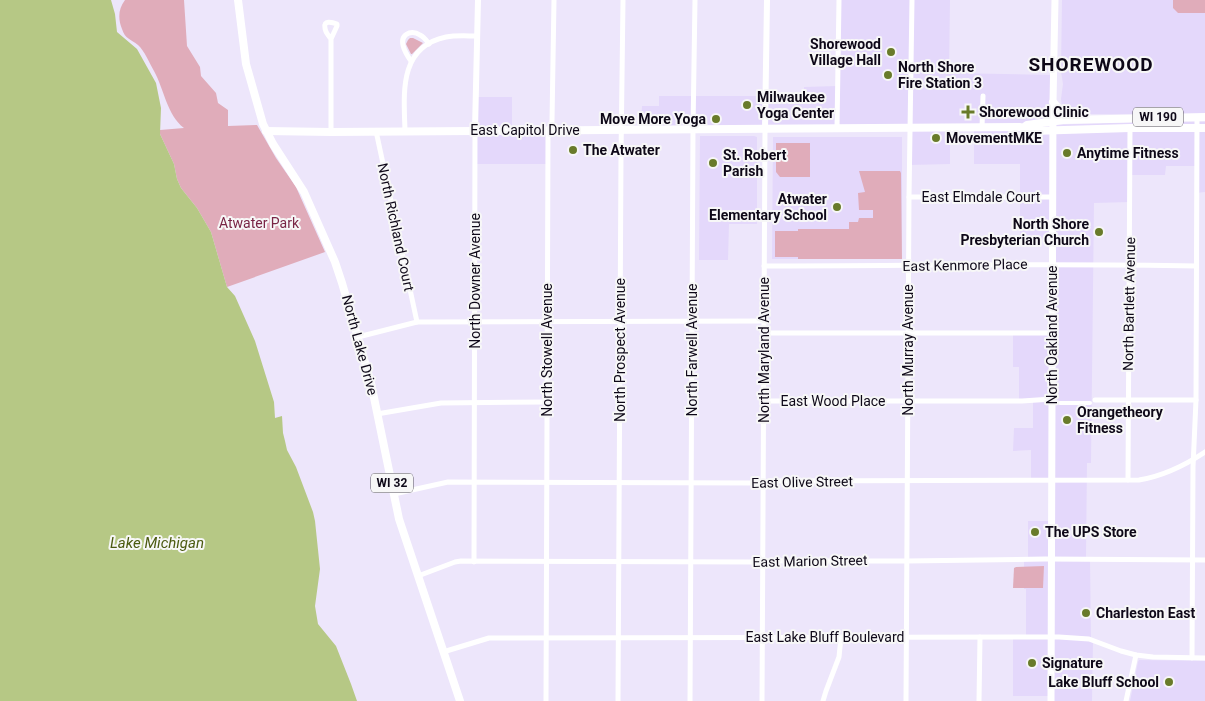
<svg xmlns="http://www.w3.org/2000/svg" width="1205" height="701" viewBox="0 0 1205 701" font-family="Roboto,sans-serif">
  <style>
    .built { fill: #e4d8fb }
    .green { fill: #e0acba }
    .water { fill: #b6c885 }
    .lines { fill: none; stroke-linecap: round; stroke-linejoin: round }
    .pedestrian { stroke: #fff; stroke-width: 4 }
    .minor { stroke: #fff; stroke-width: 5 }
    .tertiary { stroke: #fff; stroke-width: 6 }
    .secondary { stroke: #fff; stroke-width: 7 }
    .primary { stroke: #fff; stroke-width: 8 }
    .poi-dot { fill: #697b2a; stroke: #f7f7f7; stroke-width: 2 }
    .labels { text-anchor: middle; stroke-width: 4; stroke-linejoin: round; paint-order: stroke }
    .shield { fill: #f7f7f7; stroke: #54505b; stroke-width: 1 }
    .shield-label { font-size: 12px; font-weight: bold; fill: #0e0818 }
    .poi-label { font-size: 14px; font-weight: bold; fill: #0e0818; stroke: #f7f7f7; text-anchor: start }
    .street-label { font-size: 14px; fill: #0e0818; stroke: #f7f7f7 }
    .park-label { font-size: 14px; fill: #792545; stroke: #f7f7f7 }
    .water-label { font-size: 15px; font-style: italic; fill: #4b5a10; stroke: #f7f7f7 }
    .district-label { font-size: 19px; font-weight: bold; letter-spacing: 1px; fill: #0e0818; stroke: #f7f7f7 }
  </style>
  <rect width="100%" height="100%" fill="#ede6fb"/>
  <g class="built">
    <path d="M839,0H950L949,73L1053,75V125L1130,122H1205V192L1196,193V166H1166L1165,175H1130V202L1094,203L1091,463H1087L1086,556V559H1090L1091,640L1093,641L1092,701H1051V696H1013V637L1026,636V589H1024V560L1028,559V521H1051L1052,480H1031V450L1013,451L1014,428H1033V401H1019V367H1013V333H1052L1053,240L1020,241V164H974V129L950,128V164L909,165L910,128L641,129L642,106H659V96H804V87L837,86Z"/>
    <path d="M1062,0H1205V114H1074L1069,113L1062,107L1061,99L1063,84L1061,71Z"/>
    <path d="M475,97H512V130H551L548,164H475Z"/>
    <path d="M700,136H754L757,137V224H729L728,260H699Z"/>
    <path d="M773,137H902V259H772Z"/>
    <path d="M1139,660L1205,661V701H1130L1138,662Z"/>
  </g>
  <g class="green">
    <path d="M125,0H184L187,46L200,67L201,76L216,93L218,103L228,110V126L257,125L276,158L296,187L325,252L227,287L211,232L197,208L181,188L177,179L174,164L160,134V130L184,128C167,115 164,89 154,71C150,64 144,50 138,45C131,39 125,39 122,29C118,19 118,9 125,0Z"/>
    <path d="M1173,0H1205V13H1178L1173,8Z"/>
    <path d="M410,38H413L423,43L412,54H411L406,44L408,40Z"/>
    <path d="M776,143H810V177H780L776,172Z"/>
    <path d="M859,171H900L901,173L902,259H798V257H775V231H798V229H849V222H858L859,218H873V210H859L858,193L865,192Z"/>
    <path d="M1044,566L1043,588H1013L1014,568L1016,567Z"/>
  </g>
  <path class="water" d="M0,0H111L115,14L117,32L137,49L156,83L161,108L160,134L174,164L177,179L181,188L197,208L211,232L227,287L235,296L255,341L274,402L275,418L282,416L283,433L285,441L287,450L296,467L313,512L315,521L320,569L315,606L318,624L336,646L351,684L357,701H0Z"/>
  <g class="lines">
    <path class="pedestrian" d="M1060,403H1090"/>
    <g class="minor">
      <path d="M411,61C406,54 396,38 409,33C413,32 417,33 420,35C424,37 427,41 429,44"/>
      <path d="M837,128L839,0"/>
      <path d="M982,128L983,96"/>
      <path d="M376,131L417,322"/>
      <path d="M405,131C404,94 398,47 446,37C456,35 467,36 477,36"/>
      <path d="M331,132V39L337,26V24C332,22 323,20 325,28C325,32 329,36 331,39"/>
      <path d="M909,197H1053"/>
      <path d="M764,266C908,266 1052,263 1196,266"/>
      <path d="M764,333H1053"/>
      <path d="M358,337L417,322L764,321"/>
      <path d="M1095,400H1196"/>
      <path d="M764,401H1022L1052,399"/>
      <path d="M377,414L441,403L546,402"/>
      <path d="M1128,480L1130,128"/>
      <path d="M394,494L448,482L756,483L771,481L1139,480C1163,476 1184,466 1205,452"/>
      <path d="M474,562L475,130"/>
      <path d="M418,576L455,562L461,561L756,562L770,561H907L1045,559L1205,560"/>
      <path d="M443,652L489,638L1059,637L1089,639L1121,651L1136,655L1153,657L1205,658"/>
      <path d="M1192,658L1193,467L1196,400L1197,117"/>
      <path d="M546,701L548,137L552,121L554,0"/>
      <path d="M618,701L621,155L623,0"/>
      <path d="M690,701L693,129L695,0"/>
      <path d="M762,701L765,129"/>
      <path d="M823,701L826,691L839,657L841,637"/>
      <path d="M906,701L909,197L912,0"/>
      <path d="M979,701L980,637"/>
      <path d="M1126,701L1136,655"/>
    </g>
    <g class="tertiary">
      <path d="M765,129L767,0"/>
      <path d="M475,130L478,0"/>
    </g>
    <path class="secondary" d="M1051,701L1053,102L1055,0"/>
    <g class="primary">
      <path d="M238,0L246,64L263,124L273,144L304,192L335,262L342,283L371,383L399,519L460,701"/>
      <path d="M1053,102C1062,113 1066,116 1080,116"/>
      <path d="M1023,128L1027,125L1063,120L1205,117"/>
      <path d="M266,131L331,132L1020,127L1031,131L1130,128H1205"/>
    </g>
  </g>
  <g class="poi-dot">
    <circle cx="891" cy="52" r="5"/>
    <circle cx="888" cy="75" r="5"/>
    <circle cx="747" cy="105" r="5"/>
    <path d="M965.5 104.5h5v5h5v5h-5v5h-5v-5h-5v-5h5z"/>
    <circle cx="716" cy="119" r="5"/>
    <circle cx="936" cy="138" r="5"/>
    <circle cx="573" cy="150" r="5"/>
    <circle cx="1067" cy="153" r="5"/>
    <circle cx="713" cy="163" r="5"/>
    <circle cx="837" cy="207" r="5"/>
    <circle cx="1099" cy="232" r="5"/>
    <circle cx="1067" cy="420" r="5"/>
    <circle cx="1035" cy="532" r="5"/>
    <circle cx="1086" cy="613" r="5"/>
    <circle cx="1032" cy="663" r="5"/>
    <circle cx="1169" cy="682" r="5"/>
  </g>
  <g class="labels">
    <g class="shield">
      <rect x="1133" y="107.5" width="50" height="19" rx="4"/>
      <rect x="371" y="473.5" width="42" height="19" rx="4"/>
    </g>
    <g class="shield-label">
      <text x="1158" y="121">WI 190</text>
      <text x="392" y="487">WI 32</text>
    </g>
    <g class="poi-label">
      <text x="881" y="49" text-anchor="end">Shorewood<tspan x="881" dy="16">Village Hall</tspan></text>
      <text x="898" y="72">North Shore<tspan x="898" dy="16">Fire Station 3</tspan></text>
      <text x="757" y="102">Milwaukee<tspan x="757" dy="16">Yoga Center</tspan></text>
      <text x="979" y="117">Shorewood Clinic</text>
      <text x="706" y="124" text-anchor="end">Move More Yoga</text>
      <text x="946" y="143">MovementMKE</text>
      <text x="583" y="155">The Atwater</text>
      <text x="1077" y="158">Anytime Fitness</text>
      <text x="723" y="160">St. Robert<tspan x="723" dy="16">Parish</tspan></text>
      <text x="827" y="204" text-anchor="end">Atwater<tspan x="827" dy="16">Elementary School</tspan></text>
      <text x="1089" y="229" text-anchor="end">North Shore<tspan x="1089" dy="16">Presbyterian Church</tspan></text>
      <text x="1077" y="417">Orangetheory<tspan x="1077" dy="16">Fitness</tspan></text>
      <text x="1045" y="537">The UPS Store</text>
      <text x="1096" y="618">Charleston East</text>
      <text x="1042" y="668">Signature</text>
      <text x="1159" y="687" text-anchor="end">Lake Bluff School</text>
    </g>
    <g class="street-label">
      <text x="525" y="135">East Capitol Drive</text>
      <text x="981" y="202">East Elmdale Court</text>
      <text transform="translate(396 227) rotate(78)" y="5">North Richland Court</text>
      <text transform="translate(965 265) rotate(-1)" y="5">East Kenmore Place</text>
      <text transform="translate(475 281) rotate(-90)" y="5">North Downer Avenue</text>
      <text transform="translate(1129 304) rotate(-89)" y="5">North Bartlett Avenue</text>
      <text transform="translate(1052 335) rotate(-90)" y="5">North Oakland Avenue</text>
      <text transform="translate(360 345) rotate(75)" y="5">North Lake Drive</text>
      <text transform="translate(547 350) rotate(-90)" y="5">North Stowell Avenue</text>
      <text transform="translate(620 350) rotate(-90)" y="5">North Prospect Avenue</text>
      <text transform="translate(692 350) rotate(-90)" y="5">North Farwell Avenue</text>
      <text transform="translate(764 350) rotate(-90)" y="5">North Maryland Avenue</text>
      <text transform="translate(908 350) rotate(-90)" y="5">North Murray Avenue</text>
      <text x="833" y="406">East Wood Place</text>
      <text transform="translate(802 482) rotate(-1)" y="5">East Olive Street</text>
      <text transform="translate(810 561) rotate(-1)" y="5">East Marion Street</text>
      <text x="825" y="642">East Lake Bluff Boulevard</text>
    </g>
    <g class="park-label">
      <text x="259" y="228">Atwater Park</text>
    </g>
    <g class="water-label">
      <text x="157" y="548">Lake Michigan</text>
    </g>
    <g class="district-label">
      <text x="1091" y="71">SHOREWOOD</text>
    </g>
  </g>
</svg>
